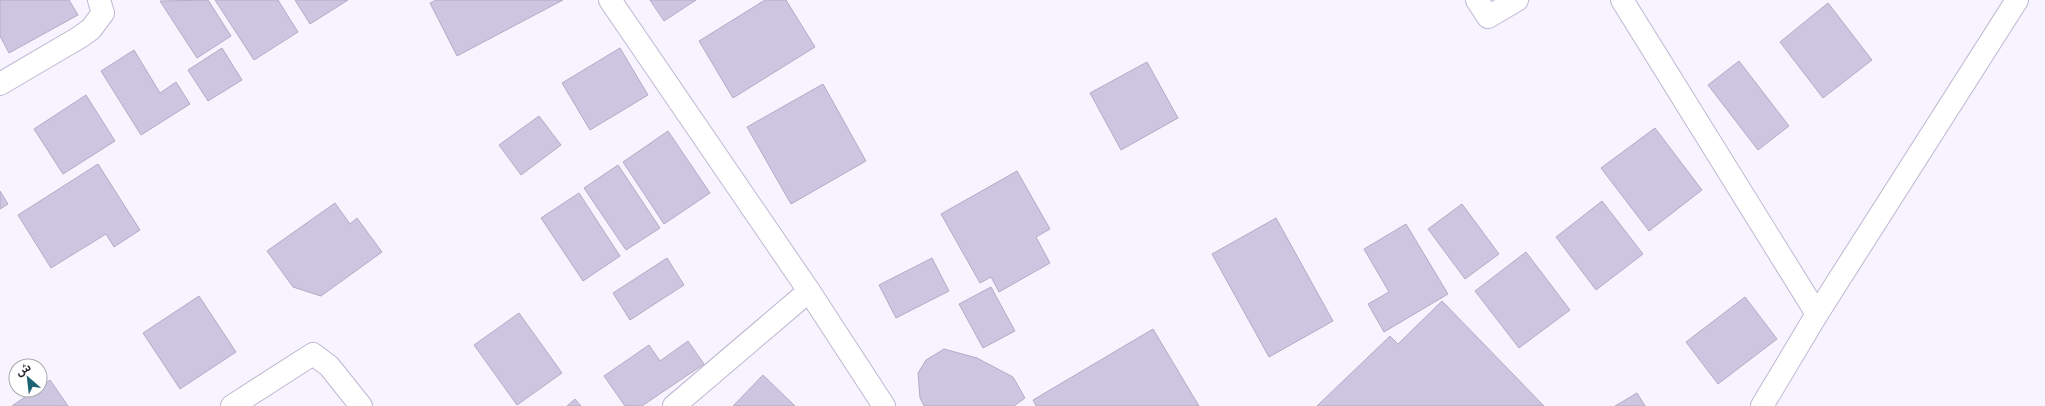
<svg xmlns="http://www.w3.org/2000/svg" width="2045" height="406" viewBox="0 0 2045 406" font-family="'Fira Sans','Noto Sans Arabic',sans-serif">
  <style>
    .building { fill: #cdc6e1; stroke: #b4acc7 }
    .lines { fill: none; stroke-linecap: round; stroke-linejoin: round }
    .street-casing { stroke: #beb7d2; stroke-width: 24 }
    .street { stroke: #fff; stroke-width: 22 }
  </style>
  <rect width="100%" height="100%" fill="#f7f3ff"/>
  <g class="building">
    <path d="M0,0H69L78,15L9,53L0,36Z"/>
    <path d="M208,0L231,36L197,58L160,1Z"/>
    <path d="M215,0H278L298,32L254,60Z"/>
    <path d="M295,0H348L310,24Z"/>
    <path d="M436,0H563L457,56L430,3Z"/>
    <path d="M650,0H696L664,21Z"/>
    <path d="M765,0H786L815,47L733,98L699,41Z"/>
    <path d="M1828,3L1872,60L1823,98L1780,42Z"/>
    <path d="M222,48L242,80L208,101L188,70Z"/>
    <path d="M620,48L648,95L590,130L562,83Z"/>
    <path d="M134,50L160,93L176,82L190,104L141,135L101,71Z"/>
    <path d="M1739,61L1789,126L1758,150L1708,85Z"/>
    <path d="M1147,62L1178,118L1121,150L1090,93Z"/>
    <path d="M823,84L866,161L791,204L747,127Z"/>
    <path d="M86,95L115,141L63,174L34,129Z"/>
    <path d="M539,116L561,145L521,175L499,145Z"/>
    <path d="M1655,128L1702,190L1649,231L1601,168Z"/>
    <path d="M668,131L710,193L664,224L623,162Z"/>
    <path d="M98,164L140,230L114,247L106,234L51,268L18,215Z"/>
    <path d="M618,165L660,228L626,250L584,188Z"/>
    <path d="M1017,171L1050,229L1036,237L1050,263L999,292L991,277L980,283L941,214Z"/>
    <path d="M0,191L8,204L0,209Z"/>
    <path d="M579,193L620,256L583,281L541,218Z"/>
    <path d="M1602,201L1643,254L1596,290L1556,237Z"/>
    <path d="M335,203L350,224L357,218L382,252L321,296L293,287L267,251Z"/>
    <path d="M1462,204L1499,254L1465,279L1428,229Z"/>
    <path d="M1276,218L1333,321L1269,357L1212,254Z"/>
    <path d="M1406,224L1448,294L1384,332L1368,304L1389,292L1364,249Z"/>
    <path d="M1526,252L1570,310L1519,348L1475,291Z"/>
    <path d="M667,258L684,285L630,320L613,293Z"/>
    <path d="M932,258L949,291L896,318L879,285Z"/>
    <path d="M991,287L1015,331L983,348L959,304Z"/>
    <path d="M199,296L236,352L180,389L143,333Z"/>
    <path d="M1745,297L1777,339L1718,384L1686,342Z"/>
    <path d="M1442,301L1544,406H1317L1390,336L1398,344Z"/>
    <path d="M519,313L562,373L517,405L474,345Z"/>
    <path d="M1153,329L1199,406H1036L1033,400Z"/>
    <path d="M688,341L704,364L642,406H625L604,376L649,345L660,361Z"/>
    <path d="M944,349L977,358L1013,377L1025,398L1014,406H924L920,398L918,373L926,360Z"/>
    <path d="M763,375L795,406H733Z"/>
    <path d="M50,380L68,406H12L35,390H40V387Z"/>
    <path d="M1637,393L1645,406H1615Z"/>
    <path d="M575,399L581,406H567Z"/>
  </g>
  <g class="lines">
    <g class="street-casing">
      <g id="street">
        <path d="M610,0L809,291L884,406"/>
        <path d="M1477,0L1488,17L1517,0"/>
        <path d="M1622,0L1817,314L1762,406"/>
        <path d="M0,84L80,37L91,29L103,13L99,0"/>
        <path d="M1817,314L2017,0"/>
        <path d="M232,406L313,354L329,366L361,406"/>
        <path d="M674,406L809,291"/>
      </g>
    </g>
    <use href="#street" class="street"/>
  </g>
  <g transform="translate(28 378) rotate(332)"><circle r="19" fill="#ffffff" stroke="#aba9ad"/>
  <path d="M0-3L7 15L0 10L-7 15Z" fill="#1b6272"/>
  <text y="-6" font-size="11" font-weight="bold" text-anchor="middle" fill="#2c2933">ش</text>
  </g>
</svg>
